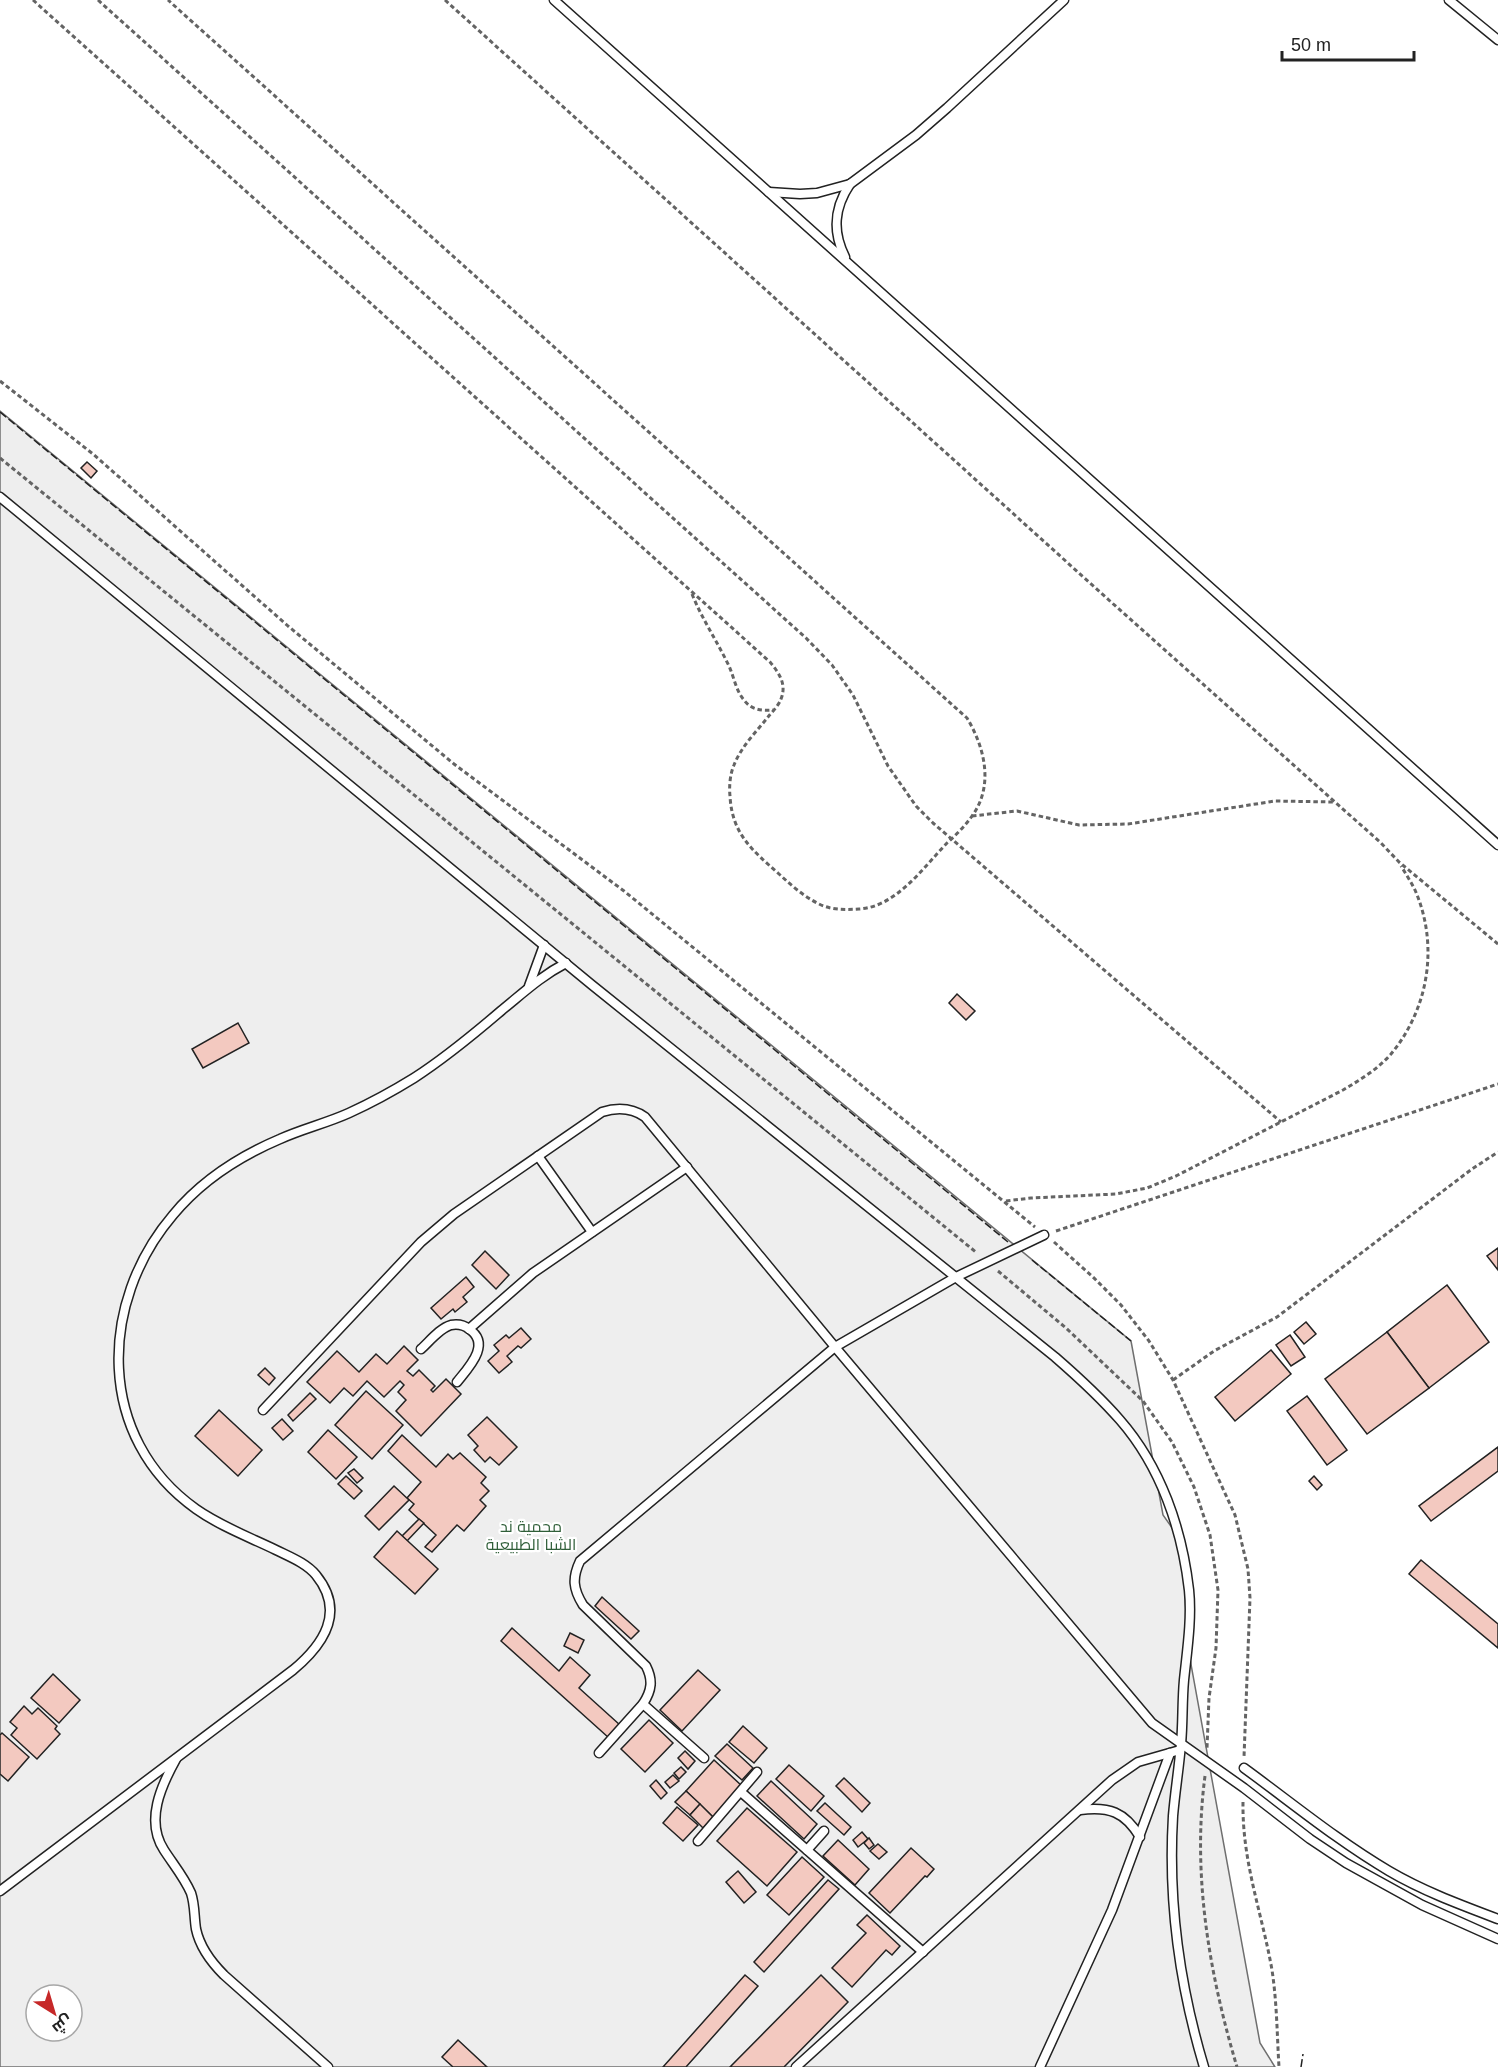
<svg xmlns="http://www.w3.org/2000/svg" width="1498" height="2067" viewBox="0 0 1498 2067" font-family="Arial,Cairo,sans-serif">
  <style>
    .green { fill: #eee; stroke: #6f6f6f; stroke-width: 1.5; fill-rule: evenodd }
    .building { fill: #f3c9c0; stroke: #222; stroke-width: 1.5 }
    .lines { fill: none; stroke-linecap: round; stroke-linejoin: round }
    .service-casing { stroke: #222; stroke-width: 11 }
    .path { stroke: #646464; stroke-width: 3; stroke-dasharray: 4.5 3; stroke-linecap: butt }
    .service { stroke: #fff; stroke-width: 8 }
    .fence { stroke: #222; stroke-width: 1.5; stroke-dasharray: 8 3; stroke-linecap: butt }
    .labels { text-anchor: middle; stroke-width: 4.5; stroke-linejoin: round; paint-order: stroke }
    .park-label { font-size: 16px; fill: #2f5e38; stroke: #fff }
  </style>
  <rect width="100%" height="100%" fill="#fff"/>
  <path class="green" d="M0,411L1131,1341L1163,1515L1182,1542L1188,1648L1260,2043L1275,2067H0ZM36,1995H72V2031H36Z"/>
  <g class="building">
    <path d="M87,462L97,471L91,478L81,468Z"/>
    <path d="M957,994L975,1011L966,1020L949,1003Z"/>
    <path d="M238,1023L249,1043L203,1068L192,1049Z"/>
    <path d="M1498,1248V1270L1487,1256Z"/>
    <path d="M485,1251L509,1275L496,1289L472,1265Z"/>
    <path d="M466,1277L474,1287L463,1297L467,1302L455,1312L453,1309L441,1319L431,1308Z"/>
    <path d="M1447,1285L1489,1342L1429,1388L1387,1332Z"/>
    <path d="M1306,1322L1316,1334L1304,1344L1294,1332Z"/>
    <path d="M521,1328L531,1339L521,1348L518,1346L507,1356L512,1362L499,1373L488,1361L499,1351L494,1345L506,1335L509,1338Z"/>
    <path d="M1387,1332L1429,1388L1367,1434L1325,1379Z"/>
    <path d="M1290,1335L1305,1357L1291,1366L1276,1345Z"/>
    <path d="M404,1346L418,1360L407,1371L413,1376L419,1370L435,1386L431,1390L433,1392L446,1379L461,1394L421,1436L396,1411L406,1400L398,1392L404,1385L400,1381L384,1397L367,1381L353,1396L344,1388L330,1403L307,1382L337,1351L359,1372L376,1354L387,1364Z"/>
    <path d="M1271,1350L1291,1374L1235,1421L1215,1397Z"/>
    <path d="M265,1368L275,1378L269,1385L258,1375Z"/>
    <path d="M366,1391L403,1425L372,1459L335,1425Z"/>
    <path d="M310,1393L316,1399L293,1421L288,1415Z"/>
    <path d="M1307,1396L1347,1450L1327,1465L1287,1411Z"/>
    <path d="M219,1410L262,1450L238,1476L195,1436Z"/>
    <path d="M487,1417L517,1447L499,1465L490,1457L485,1462L474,1450L478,1446L468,1435Z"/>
    <path d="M282,1419L293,1431L283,1440L272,1428Z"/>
    <path d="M328,1430L357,1457L336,1479L308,1452Z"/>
    <path d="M402,1435L436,1467L448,1454L453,1459L460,1453L486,1477L481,1483L489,1491L480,1500L486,1506L464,1531L457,1525L432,1552L425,1547L436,1535L409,1510L414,1504L407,1498L421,1482L388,1451Z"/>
    <path d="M1498,1447V1471L1431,1521L1419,1506Z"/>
    <path d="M354,1469L363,1478L357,1483L348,1473Z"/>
    <path d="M346,1476L362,1491L354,1499L338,1484Z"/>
    <path d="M1314,1476L1322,1485L1317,1490L1309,1481Z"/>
    <path d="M394,1486L409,1500L379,1530L365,1516Z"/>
    <path d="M419,1519L424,1523L407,1541L402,1536Z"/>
    <path d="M397,1531L438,1569L415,1594L374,1557Z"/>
    <path d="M1421,1560L1498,1624V1648L1409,1574Z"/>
    <path d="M602,1597L639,1631L631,1639L595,1606Z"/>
    <path d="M512,1628L559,1671L570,1657L590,1675L579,1688L620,1725L609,1738L501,1641Z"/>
    <path d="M570,1633L584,1640L578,1653L564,1646Z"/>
    <path d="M698,1670L720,1690L682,1731L660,1710Z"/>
    <path d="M53,1674L80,1700L59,1723L31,1698Z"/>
    <path d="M24,1706L32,1714L38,1708L57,1726L55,1729L60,1734L37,1759L11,1735L17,1728L10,1722Z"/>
    <path d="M649,1720L673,1743L645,1772L621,1749Z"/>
    <path d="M743,1726L767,1748L754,1763L729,1742Z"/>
    <path d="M2,1733L29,1757L8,1781L0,1774V1735Z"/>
    <path d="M727,1744L753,1768L742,1780L715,1756Z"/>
    <path d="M685,1751L695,1761L688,1769L678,1758Z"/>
    <path d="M714,1760L742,1786L713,1817L686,1791Z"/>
    <path d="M789,1765L824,1796L811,1811L776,1779Z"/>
    <path d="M681,1767L686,1772L679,1779L674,1773Z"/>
    <path d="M673,1775L679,1781L670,1788L665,1782Z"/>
    <path d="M844,1778L870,1803L862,1812L836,1786Z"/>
    <path d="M656,1780L667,1793L661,1799L650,1786Z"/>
    <path d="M771,1781L817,1824L804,1839L757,1796Z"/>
    <path d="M686,1791L700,1804L690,1815L675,1802Z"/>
    <path d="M825,1803L851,1827L844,1835L817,1811Z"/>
    <path d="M700,1804L713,1817L703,1828L690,1815Z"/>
    <path d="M677,1807L698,1825L683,1841L663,1823Z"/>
    <path d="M747,1808L797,1852L767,1886L717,1841Z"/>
    <path d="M862,1832L868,1839L858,1847L853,1840Z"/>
    <path d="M869,1838L874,1845L869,1849L864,1843Z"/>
    <path d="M838,1840L869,1869L855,1885L823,1856Z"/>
    <path d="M878,1844L887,1852L879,1859L870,1851Z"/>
    <path d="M911,1848L934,1869L927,1877L925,1876L890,1913L869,1893Z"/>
    <path d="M802,1857L824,1877L789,1915L767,1895Z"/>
    <path d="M738,1871L756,1892L744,1903L726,1882Z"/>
    <path d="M828,1880L839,1889L764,1972L754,1962Z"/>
    <path d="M867,1915L900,1946L892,1955L886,1950L852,1987L832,1968L866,1933L857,1925Z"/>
    <path d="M745,1975L758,1986L686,2067H663Z"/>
    <path d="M821,1975L848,2002L784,2067H730Z"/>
    <path d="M458,2040L487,2067H453L442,2057Z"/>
  </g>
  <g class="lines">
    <g class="service-casing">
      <g id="service">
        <path d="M554,0L1498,845"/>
        <path d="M1449,0L1498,40"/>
        <path d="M769,192L800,194L817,193L850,184L916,135L947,108L1064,0"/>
        <path d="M845,257C832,231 834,208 850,184"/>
        <path d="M0,497L592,985L1055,1357C1078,1377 1100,1397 1120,1420C1161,1467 1182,1529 1189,1590C1192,1619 1187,1651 1184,1680C1182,1702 1183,1723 1181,1744C1179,1768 1175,1792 1173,1816C1168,1900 1180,1987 1204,2067"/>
        <path d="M529,986L544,945"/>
        <path d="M538,1156L592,1232"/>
        <path d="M469,1329L533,1273L687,1167"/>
        <path d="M421,1349C429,1342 440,1328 451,1325C457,1324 464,1325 469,1329C492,1344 468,1368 457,1382"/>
        <path d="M263,1410L421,1242L454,1214L602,1112C618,1107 632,1108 645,1117L835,1347L1152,1723L1244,1788L1310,1839L1346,1863L1422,1905L1498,1939"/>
        <path d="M643,1704L704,1758"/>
        <path d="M599,1753L643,1704C652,1690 653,1680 646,1666L583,1605C573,1589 572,1578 580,1561L835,1347L956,1277L1044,1235"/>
        <path d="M176,1759C161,1786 145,1821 164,1850C173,1864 184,1877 191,1893C195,1905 194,1916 196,1929C200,1948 211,1962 224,1975L328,2067"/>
        <path d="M1244,1768C1292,1803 1338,1841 1389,1871C1423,1891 1461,1905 1498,1919"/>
        <path d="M741,1792L923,1952"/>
        <path d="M1080,1810C1109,1806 1125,1812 1140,1837"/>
        <path d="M698,1841L757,1772"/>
        <path d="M807,1850L824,1831"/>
        <path d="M0,1891L293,1670C323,1645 346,1612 316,1575C306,1563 290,1557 276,1550C249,1537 220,1526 196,1509C96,1438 98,1303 173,1215C201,1181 240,1156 280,1139C302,1129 327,1123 349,1113C371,1103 393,1091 414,1078C445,1058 474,1034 502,1010C523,993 541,976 566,963"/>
        <path d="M796,2067L1112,1780L1138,1762L1180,1750"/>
        <path d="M1040,2067L1112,1910L1170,1753"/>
      </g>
    </g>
    <g class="path">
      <path d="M33,0L770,662C779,673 787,684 781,699C779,705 772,712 768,717C756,732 741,747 734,765C730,774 729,787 730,796C732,834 752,850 779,874C791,885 803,896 819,904C831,910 845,910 859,909C896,907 923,868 947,843C956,835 965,826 972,816C994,786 985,748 967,718L168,0"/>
      <path d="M98,0L806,638L832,665L853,695L888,766L916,806L933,823L1281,1122"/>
      <path d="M445,0L1111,602L1381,843L1399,862L1498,944"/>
      <path d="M0,381L93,454L288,626L454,764L624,891L1035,1227"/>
      <path d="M0,458L977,1253"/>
      <path d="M692,594C702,619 717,641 729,666C734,677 736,691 744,700C751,710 762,711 773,710"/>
      <path d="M972,816L1017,811L1079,825L1128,824L1275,801L1335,802"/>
      <path d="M1006,1201L1031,1198L1116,1194L1147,1188L1176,1176L1343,1090C1360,1080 1378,1069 1391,1054C1429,1008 1439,945 1415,890C1411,882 1406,874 1401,866"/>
      <path d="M1056,1231L1498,1084"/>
      <path d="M1054,1242L1093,1277L1121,1305L1149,1341L1173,1380L1235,1515L1248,1569L1250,1598L1244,1757"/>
      <path d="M998,1271L1066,1328L1143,1401L1172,1442L1194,1487L1210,1535L1218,1590L1216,1648L1209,1698L1207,1748"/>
      <path d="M1173,1380L1214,1351L1277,1317L1472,1169L1498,1152"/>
      <path d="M1205,1776C1192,1874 1209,1973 1237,2067"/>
      <path d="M1243,1802C1242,1862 1262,1913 1272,1970C1277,2003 1277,2035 1279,2067"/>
    </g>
    <use href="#service" class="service"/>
    <g class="fence">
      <path d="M0,412L1008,1242"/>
      <path d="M1032,1260L1131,1341"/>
      <path d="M1301,2067L1303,2054"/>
    </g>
  </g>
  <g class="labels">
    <g class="park-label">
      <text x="531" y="1532">محمية ند<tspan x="531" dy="18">الشبا الطبيعية</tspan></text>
    </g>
  </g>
  <g transform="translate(54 2013) rotate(143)"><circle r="28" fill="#ffffff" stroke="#a7a7a7" stroke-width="1.5"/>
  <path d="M0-4.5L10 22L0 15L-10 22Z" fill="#c62828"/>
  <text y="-9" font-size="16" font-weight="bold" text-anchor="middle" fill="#222222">ش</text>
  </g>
  <path d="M1282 51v9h132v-9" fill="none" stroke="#222222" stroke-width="3"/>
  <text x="1291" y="51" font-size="18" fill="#222222" stroke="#ffffff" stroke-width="4.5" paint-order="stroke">50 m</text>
</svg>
